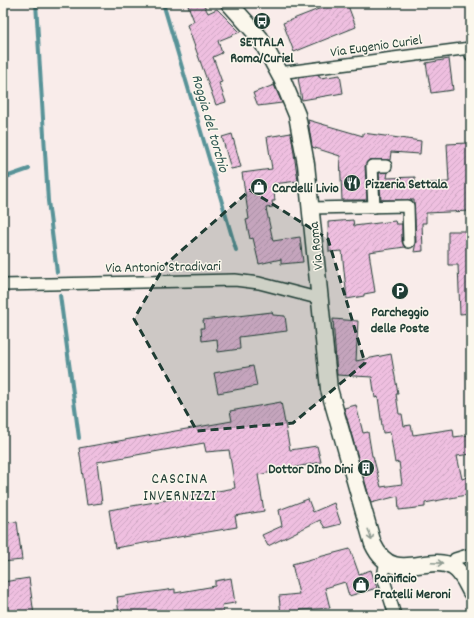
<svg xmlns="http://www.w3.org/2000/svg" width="474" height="618" viewBox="0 0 474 618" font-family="Dekko,sans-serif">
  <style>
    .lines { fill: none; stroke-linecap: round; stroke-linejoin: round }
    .stream { stroke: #589398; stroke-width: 4 }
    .building { fill: url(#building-hatch); stroke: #1f3d34 }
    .street-casing { stroke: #1f3d34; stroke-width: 14 }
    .secondary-casing { stroke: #1f3d34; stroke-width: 19 }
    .street { stroke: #fbf7ec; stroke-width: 11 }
    .secondary { stroke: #fbf7ec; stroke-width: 16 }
    .oneway { stroke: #8d9a90 }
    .marked { fill: #1f3d34; fill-opacity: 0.2; stroke: #1f3d34; stroke-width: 3; stroke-dasharray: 8 5; stroke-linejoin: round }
    .labels { text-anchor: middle; stroke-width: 3; stroke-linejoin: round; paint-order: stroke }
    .poi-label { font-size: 14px; font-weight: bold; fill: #1f3d34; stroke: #fbf7ec; text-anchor: start }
    .street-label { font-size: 14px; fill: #1f3d34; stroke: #fbf7ec }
    .water-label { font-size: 15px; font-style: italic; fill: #325a55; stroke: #fbf7ec }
    .neighbourhood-label { font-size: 15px; letter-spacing: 1px; fill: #1f3d34; stroke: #fbf7ec }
  </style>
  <defs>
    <pattern id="building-hatch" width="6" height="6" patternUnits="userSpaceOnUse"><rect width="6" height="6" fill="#efbfe0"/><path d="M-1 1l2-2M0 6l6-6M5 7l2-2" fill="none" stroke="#cca5c1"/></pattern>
  </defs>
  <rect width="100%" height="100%" fill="#f9ecea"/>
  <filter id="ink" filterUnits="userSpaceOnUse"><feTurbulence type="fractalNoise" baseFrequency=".025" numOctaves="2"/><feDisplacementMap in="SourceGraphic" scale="8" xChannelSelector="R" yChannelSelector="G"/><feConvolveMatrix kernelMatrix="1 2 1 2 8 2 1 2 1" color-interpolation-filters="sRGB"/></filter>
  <g filter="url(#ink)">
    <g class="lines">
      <g class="stream">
        <path d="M36,3L48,201L57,272"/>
        <path d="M163,3L236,250"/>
        <path d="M3,178L29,169"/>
        <path d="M60,295L79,438"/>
      </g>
    </g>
    <g class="building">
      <path d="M187,3H203L208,13L217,9L240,32L218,41L222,53L213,57L222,82L219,83L226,102L216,105L187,25L194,21Z"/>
      <path d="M334,3H347L356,27L294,52L283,23Z"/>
      <path d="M449,59L453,90L431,93L426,63Z"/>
      <path d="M319,75L320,78L340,75L343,93L302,100L298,78Z"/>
      <path d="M274,85L282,103L258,106L253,93Z"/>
      <path d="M308,120L363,136V133L421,141L420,154L391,152L390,160H369L365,166L367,200H342L340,156L312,147Z"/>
      <path d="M291,133L298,181L273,184L275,201H272L273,207L266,208L273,241L300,237L303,262L281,264V259L259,264L253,238L250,239L246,220L249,219L242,173L272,169L267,137Z"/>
      <path d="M232,134L241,167L231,169L222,137Z"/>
      <path d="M468,143L471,211L426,213V223H422L423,251L414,252L416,242L414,200H381L379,173L388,172L387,178L415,177V184L449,182L447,144Z"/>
      <path d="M353,220L354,226L395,221L396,224H402V242L405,247L369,252L375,292L364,294V296L347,299L342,251L329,252L328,222Z"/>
      <path d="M448,231H471V313L460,314L458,265H448Z"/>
      <path d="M272,312L273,315L285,316L287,331L239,337L240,349L218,352L217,339L202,341L201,328H204L203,320Z"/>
      <path d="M333,319L358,321L356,361L391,354L398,394H396L399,414H402L404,426L411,425L413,435L453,429L454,437L469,435L471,454L457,456L462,479L471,476V494L425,503V507L399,510L398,496L371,503L344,408L356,405L363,433L368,432L372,456H373L381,487L402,484L399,462L395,463L390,432L383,433L378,397L375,398L372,377L337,375Z"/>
      <path d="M253,366L257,386L218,393L214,373Z"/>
      <path d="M281,402L290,450L317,446L321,462L258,475L264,511L235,516L237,527L115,548L109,510L235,488L229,450L206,452L204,443L97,462L102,503L87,505L79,448L232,421L230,411Z"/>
      <path d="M308,499L313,512L334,503L341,524L325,528L320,520L268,546L262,535L282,526L279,510Z"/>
      <path d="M17,522L22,560L3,562V523Z"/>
      <path d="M350,549L359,574L371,570L377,588L349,596L345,582L325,588L330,608L300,610V615H281L279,596L299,594L292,564Z"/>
      <path d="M29,578L34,615H3V582Z"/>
      <path d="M231,578L235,603L222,605L224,615H119L117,597L175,589V593L215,586V581Z"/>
    </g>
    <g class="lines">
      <g class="street-casing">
        <g id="street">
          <path d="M279,73L470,48L471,55"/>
          <path d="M374,207L372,166H386"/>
          <path d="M311,208L408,206L409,242"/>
          <path d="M3,285L235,280L259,283L321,299"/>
          <path d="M455,559L471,554"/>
          <path d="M386,560L383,577L395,615"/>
        </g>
      </g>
      <g class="secondary-casing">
        <path id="secondary" d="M229,3L260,38L282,79L297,115L306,164L329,389L373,544C393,587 428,552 453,567C462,572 466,583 471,592"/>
      </g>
      <use href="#street" class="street"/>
      <use href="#secondary" class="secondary"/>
    </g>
    <defs><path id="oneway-shaft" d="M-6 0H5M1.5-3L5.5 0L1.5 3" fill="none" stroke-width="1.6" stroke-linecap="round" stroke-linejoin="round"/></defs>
    <g class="oneway">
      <use href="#oneway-shaft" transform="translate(370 535) rotate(72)"/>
      <use href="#oneway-shaft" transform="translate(437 563) rotate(2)"/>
    </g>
  </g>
  <path class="marked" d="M250,190L328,239L365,363L293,423L197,431L134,319L165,265Z"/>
  <defs>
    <g id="bus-disc" transform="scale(0.9)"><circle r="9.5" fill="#1f3d34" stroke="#fbf7ec"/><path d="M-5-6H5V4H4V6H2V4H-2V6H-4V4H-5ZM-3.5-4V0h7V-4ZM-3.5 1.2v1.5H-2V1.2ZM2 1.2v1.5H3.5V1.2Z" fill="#fff"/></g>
    <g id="restaurant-disc" transform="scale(0.9)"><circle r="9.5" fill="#1f3d34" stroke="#fbf7ec"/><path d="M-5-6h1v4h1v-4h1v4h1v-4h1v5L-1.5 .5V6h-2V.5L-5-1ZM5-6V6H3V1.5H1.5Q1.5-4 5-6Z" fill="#fff"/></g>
    <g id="shop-disc" transform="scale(0.9)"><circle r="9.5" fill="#1f3d34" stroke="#fbf7ec"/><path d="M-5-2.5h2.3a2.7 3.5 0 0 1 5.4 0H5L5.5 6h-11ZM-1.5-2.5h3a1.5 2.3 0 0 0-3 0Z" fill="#fff"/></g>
    <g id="parking-disc" transform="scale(0.9)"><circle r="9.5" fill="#1f3d34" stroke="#fbf7ec"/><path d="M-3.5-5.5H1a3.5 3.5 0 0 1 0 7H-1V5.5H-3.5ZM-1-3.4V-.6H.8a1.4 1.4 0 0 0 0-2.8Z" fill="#fff"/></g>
    <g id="building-disc" transform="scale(0.9)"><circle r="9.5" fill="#1f3d34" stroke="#fbf7ec"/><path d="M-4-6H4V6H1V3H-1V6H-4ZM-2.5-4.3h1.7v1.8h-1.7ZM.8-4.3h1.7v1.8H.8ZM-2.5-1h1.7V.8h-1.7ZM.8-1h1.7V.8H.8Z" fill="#fff"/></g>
  </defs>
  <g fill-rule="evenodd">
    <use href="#bus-disc" x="262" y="21"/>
    <use href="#restaurant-disc" x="352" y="183"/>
    <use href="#shop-disc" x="259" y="187"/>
    <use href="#parking-disc" x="400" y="291"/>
    <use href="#building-disc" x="366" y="468"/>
    <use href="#shop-disc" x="361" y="585"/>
  </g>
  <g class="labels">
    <g class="poi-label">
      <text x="262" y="46" text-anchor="middle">SETTALA<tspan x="262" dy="16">Roma/Curiel</tspan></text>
      <text x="365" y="188">Pizzeria Settala</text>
      <text x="272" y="192">Cardelli Livio</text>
      <text x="400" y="316" text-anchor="middle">Parcheggio<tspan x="400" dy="16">delle Poste</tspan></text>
      <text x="353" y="473" text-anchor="end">Dottor DIno Dini</text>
      <text x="374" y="582">Panificio<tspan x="374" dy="16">Fratelli Meroni</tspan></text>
    </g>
    <g class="street-label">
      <text transform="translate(376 45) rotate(-8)" y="5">Via Eugenio Curiel</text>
      <text transform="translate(315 246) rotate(-96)" y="5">Via Roma</text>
      <text transform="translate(163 266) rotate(-1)" y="5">Via Antonio Stradivari</text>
    </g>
    <g class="water-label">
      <text transform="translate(211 123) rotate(74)" y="5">Roggia del torchio</text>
    </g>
    <g class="neighbourhood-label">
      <text x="180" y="483">CASCINA<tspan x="180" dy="17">INVERNIZZI</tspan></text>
    </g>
  </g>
  <rect width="474" height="618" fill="none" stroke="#fbf7ec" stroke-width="16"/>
  <rect x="8" y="8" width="458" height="602" fill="none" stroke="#1f3d34" stroke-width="1.5" filter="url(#ink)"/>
</svg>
